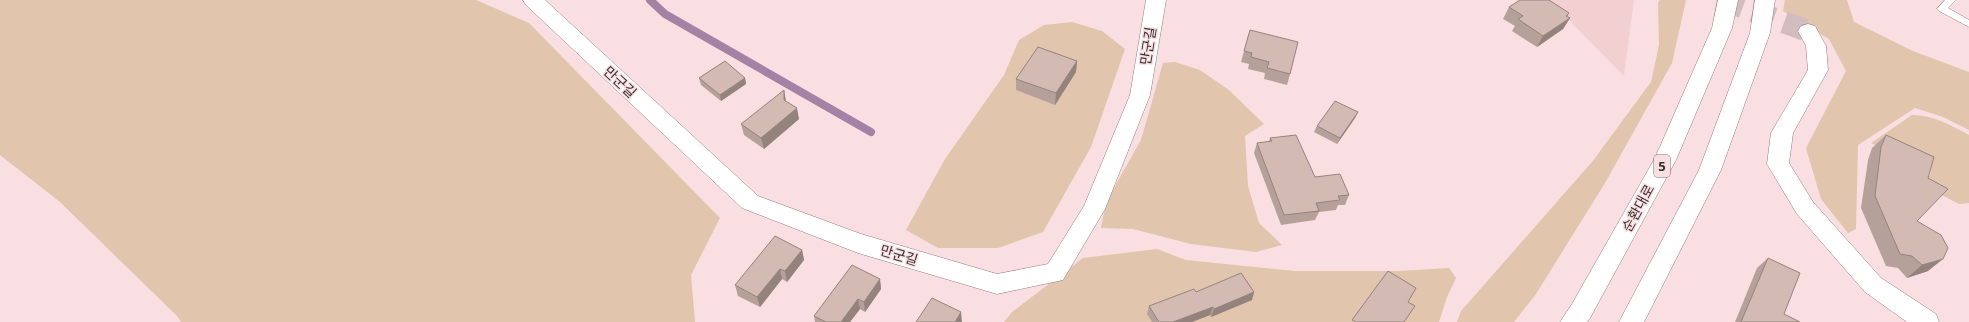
<svg xmlns="http://www.w3.org/2000/svg" width="1969" height="322" viewBox="0 0 1969 322" font-family="'Open Sans','Noto Sans KR',sans-serif">
  <style>
    .built { fill: #f2d0d2 }
    .green { fill: #e1c5ad }
    .lines { fill: none; stroke-linecap: round; stroke-linejoin: round }
    .stream { stroke: #a382a5; stroke-width: 8 }
    .street-tunnel { stroke: #d3bcbe; stroke-width: 22; stroke-dasharray: 22 11; stroke-linecap: butt }
    .lane-casing { stroke: #947c7e; stroke-width: 1 }
    .street-casing { stroke: #947c7e; stroke-width: 1 }
    .highway-casing { stroke: #947c7e; stroke-width: 1 }
    .lane { fill: #fff; fill-rule: evenodd }
    .street { fill: #fff; fill-rule: evenodd }
    .highway { fill: #fff; fill-rule: evenodd }
    .wall { fill: #b5a19a }
    .shaded-wall { fill: #94837d }
    .building { fill: #d3bbb3; stroke: #94837d }
    .labels { text-anchor: middle; stroke-width: 3; stroke-linejoin: round; paint-order: stroke }
    .shield { fill: #f9dfe1; stroke: #736465; stroke-width: 1 }
    .shield-label { font-size: 13px; font-weight: bold; fill: #392f30 }
    .street-label { font-size: 14px; fill: #392f30; stroke: #f9dfe1 }
  </style>
  <rect width="100%" height="100%" fill="#f9dfe1"/>
  <path class="built" d="M1549,0H1634L1624,76Z"/>
  <g class="green">
    <path d="M0,0H476L529,23L720,218L691,275L695,322H181L177,316L60,202L0,155Z"/>
    <path d="M1660,0H1686L1672,63L1605,183L1536,294L1514,322H1457L1461,311L1592,162L1651,82L1659,45L1658,3Z"/>
    <path d="M1785,0H1847L1854,22L1913,51L1969,72V130L1943,117L1915,108L1858,145L1856,229L1848,233L1821,199L1806,148L1846,71L1829,39L1783,11Z"/>
    <path d="M1072,22L1102,31L1125,49L1091,147L1043,232L998,248H938L906,230L945,159L1004,75L1019,40L1044,25Z"/>
    <path d="M1175,62L1200,70L1229,90L1264,124L1245,136L1248,186L1259,223L1282,245L1256,252L1191,244L1133,229L1101,228L1106,202L1141,140L1163,63Z"/>
    <path d="M1912,115C1934,115 1950,125 1969,135V203L1959,204L1925,186L1931,172L1871,143Z"/>
    <path d="M1157,249L1186,260L1295,271H1398L1449,268L1456,278L1447,297L1439,322H1004L1012,312L1083,258Z"/>
  </g>
  <g class="lines">
    <path class="stream" d="M650,0L665,14L871,132"/>
    <path class="street-tunnel" d="M1722,0L1808,31"/>
    <g class="lane-casing">
      <path id="lane" d="M1945,0H1956L1948,8L1969,20V27L1939,11L1937,9Z"/>
    </g>
    <g class="street-casing">
      <g id="street">
        <path d="M523,0H545L758,196L861,234L997,274L1048,264L1084,206L1130,95L1146,0H1166L1150,95L1105,209L1063,280L997,294L858,253L742,208L526,5Z"/>
        <path d="M1808,24L1815,26L1826,46L1828,70L1793,133L1789,163L1813,202L1881,278L1936,314L1939,322H1907L1865,292L1797,214L1767,164L1771,133L1808,70L1806,46L1798,31L1801,26Z"/>
      </g>
    </g>
    <g class="highway-casing">
      <g id="highway">
        <path d="M1718,0H1738L1732,28L1676,160L1590,318L1587,322H1560L1572,304L1655,158L1712,28Z"/>
        <path d="M1755,0H1775L1770,33L1721,170L1644,322H1619L1699,170L1750,33Z"/>
      </g>
    </g>
    <use href="#lane" class="lane"/>
    <use href="#street" class="street"/>
    <use href="#highway" class="highway"/>
  </g>
  <g class="wall">
    <path d="M1509,7L1569,13L1567,16L1570,18L1563,29L1537,47L1512,31L1515,26L1503,19Z"/>
    <path d="M1250,30L1290,74L1287,85L1264,79L1265,73L1248,69L1249,64L1241,62Z"/>
    <path d="M1077,61L1076,72L1055,105L1016,90V79Z"/>
    <path d="M699,78H745L746,84L721,101L701,85Z"/>
    <path d="M786,102L799,119L764,149L744,135L741,124Z"/>
    <path d="M1358,112L1355,118L1337,144L1314,132L1317,126Z"/>
    <path d="M1886,135L1917,221L1928,271L1907,278L1898,268L1886,266L1861,208L1868,160L1872,148Z"/>
    <path d="M1270,138L1315,177L1349,195L1345,205H1338L1336,210L1319,212L1315,220L1281,225L1254,153L1257,143L1269,142Z"/>
    <path d="M802,250L804,260L787,282L782,279L760,307L738,296L735,285Z"/>
    <path d="M1768,258L1784,314L1799,322H1735L1757,268Z"/>
    <path d="M880,279L881,289L865,312L860,309L850,322H815L814,316Z"/>
    <path d="M1254,292L1252,300L1211,317L1210,315L1192,322H1152L1147,314L1149,306Z"/>
  </g>
  <g class="shaded-wall">
    <path d="M1569,13L1564,22L1570,18L1563,29L1537,47L1543,36Z"/>
    <path d="M1077,61L1076,72L1055,105L1056,93Z"/>
    <path d="M745,78L746,84L721,101L720,95Z"/>
    <path d="M784,90L786,101V111L784,100Z"/>
    <path d="M797,108L799,119L764,149L761,138Z"/>
    <path d="M1358,112L1355,118L1337,144L1340,138Z"/>
    <path d="M802,250L804,260L787,282L785,271Z"/>
    <path d="M1943,259L1928,271L1907,278L1922,265Z"/>
    <path d="M780,269L782,279L760,307L757,297Z"/>
    <path d="M880,279L881,289L865,312L864,302Z"/>
    <path d="M1254,292L1252,300L1211,317L1214,309Z"/>
    <path d="M858,299L860,309L850,322H841Z"/>
    <path d="M1213,307L1210,315L1192,322H1173Z"/>
    <path d="M961,312L962,322H955Z"/>
  </g>
  <g class="building">
    <path d="M1520,0H1549L1569,13L1566,16L1570,18L1543,36L1518,19L1523,16L1509,7Z"/>
    <path d="M1250,30L1298,42L1290,74L1267,68L1269,62L1251,57L1252,53L1244,51Z"/>
    <path d="M1038,47L1077,61L1056,93L1016,79Z"/>
    <path d="M725,61L745,78L720,95L699,78Z"/>
    <path d="M784,90V100L797,108L761,138L741,124Z"/>
    <path d="M1335,101L1358,112L1340,138L1317,126Z"/>
    <path d="M1296,135L1315,177L1340,174L1349,195L1338,196L1340,200L1316,203L1319,211L1284,215L1257,143L1272,141L1270,138Z"/>
    <path d="M1886,135L1934,157L1928,178L1948,189L1917,221L1941,235L1948,248L1943,259L1922,265L1912,256L1900,254L1875,196L1881,147Z"/>
    <path d="M775,236L802,250L785,271L780,269L757,297L735,285Z"/>
    <path d="M1768,258L1800,273L1784,314L1800,322H1741Z"/>
    <path d="M852,265L880,279L864,302L858,299L841,322H826L814,316Z"/>
    <path d="M1388,271L1416,288L1408,302L1415,306L1404,322H1356L1352,320Z"/>
    <path d="M1241,273L1254,292L1214,309L1213,307L1173,322H1159L1149,306L1194,289L1196,292Z"/>
    <path d="M932,298L961,312L955,322H916Z"/>
  </g>
  <g class="labels">
    <rect class="shield" x="1654" y="155" width="16" height="22" rx="3"/>
    <g class="shield-label">
      <text x="1662" y="171">5</text>
    </g>
    <g class="street-label">
      <text transform="translate(1148 46) rotate(-81)" y="5">만군길</text>
      <text transform="translate(620 82) rotate(43)" y="5">만군길</text>
      <text transform="translate(1638 208) rotate(-61)" y="5">순환대로</text>
      <text transform="translate(899 255) rotate(17)" y="5">만군길</text>
    </g>
  </g>
</svg>
